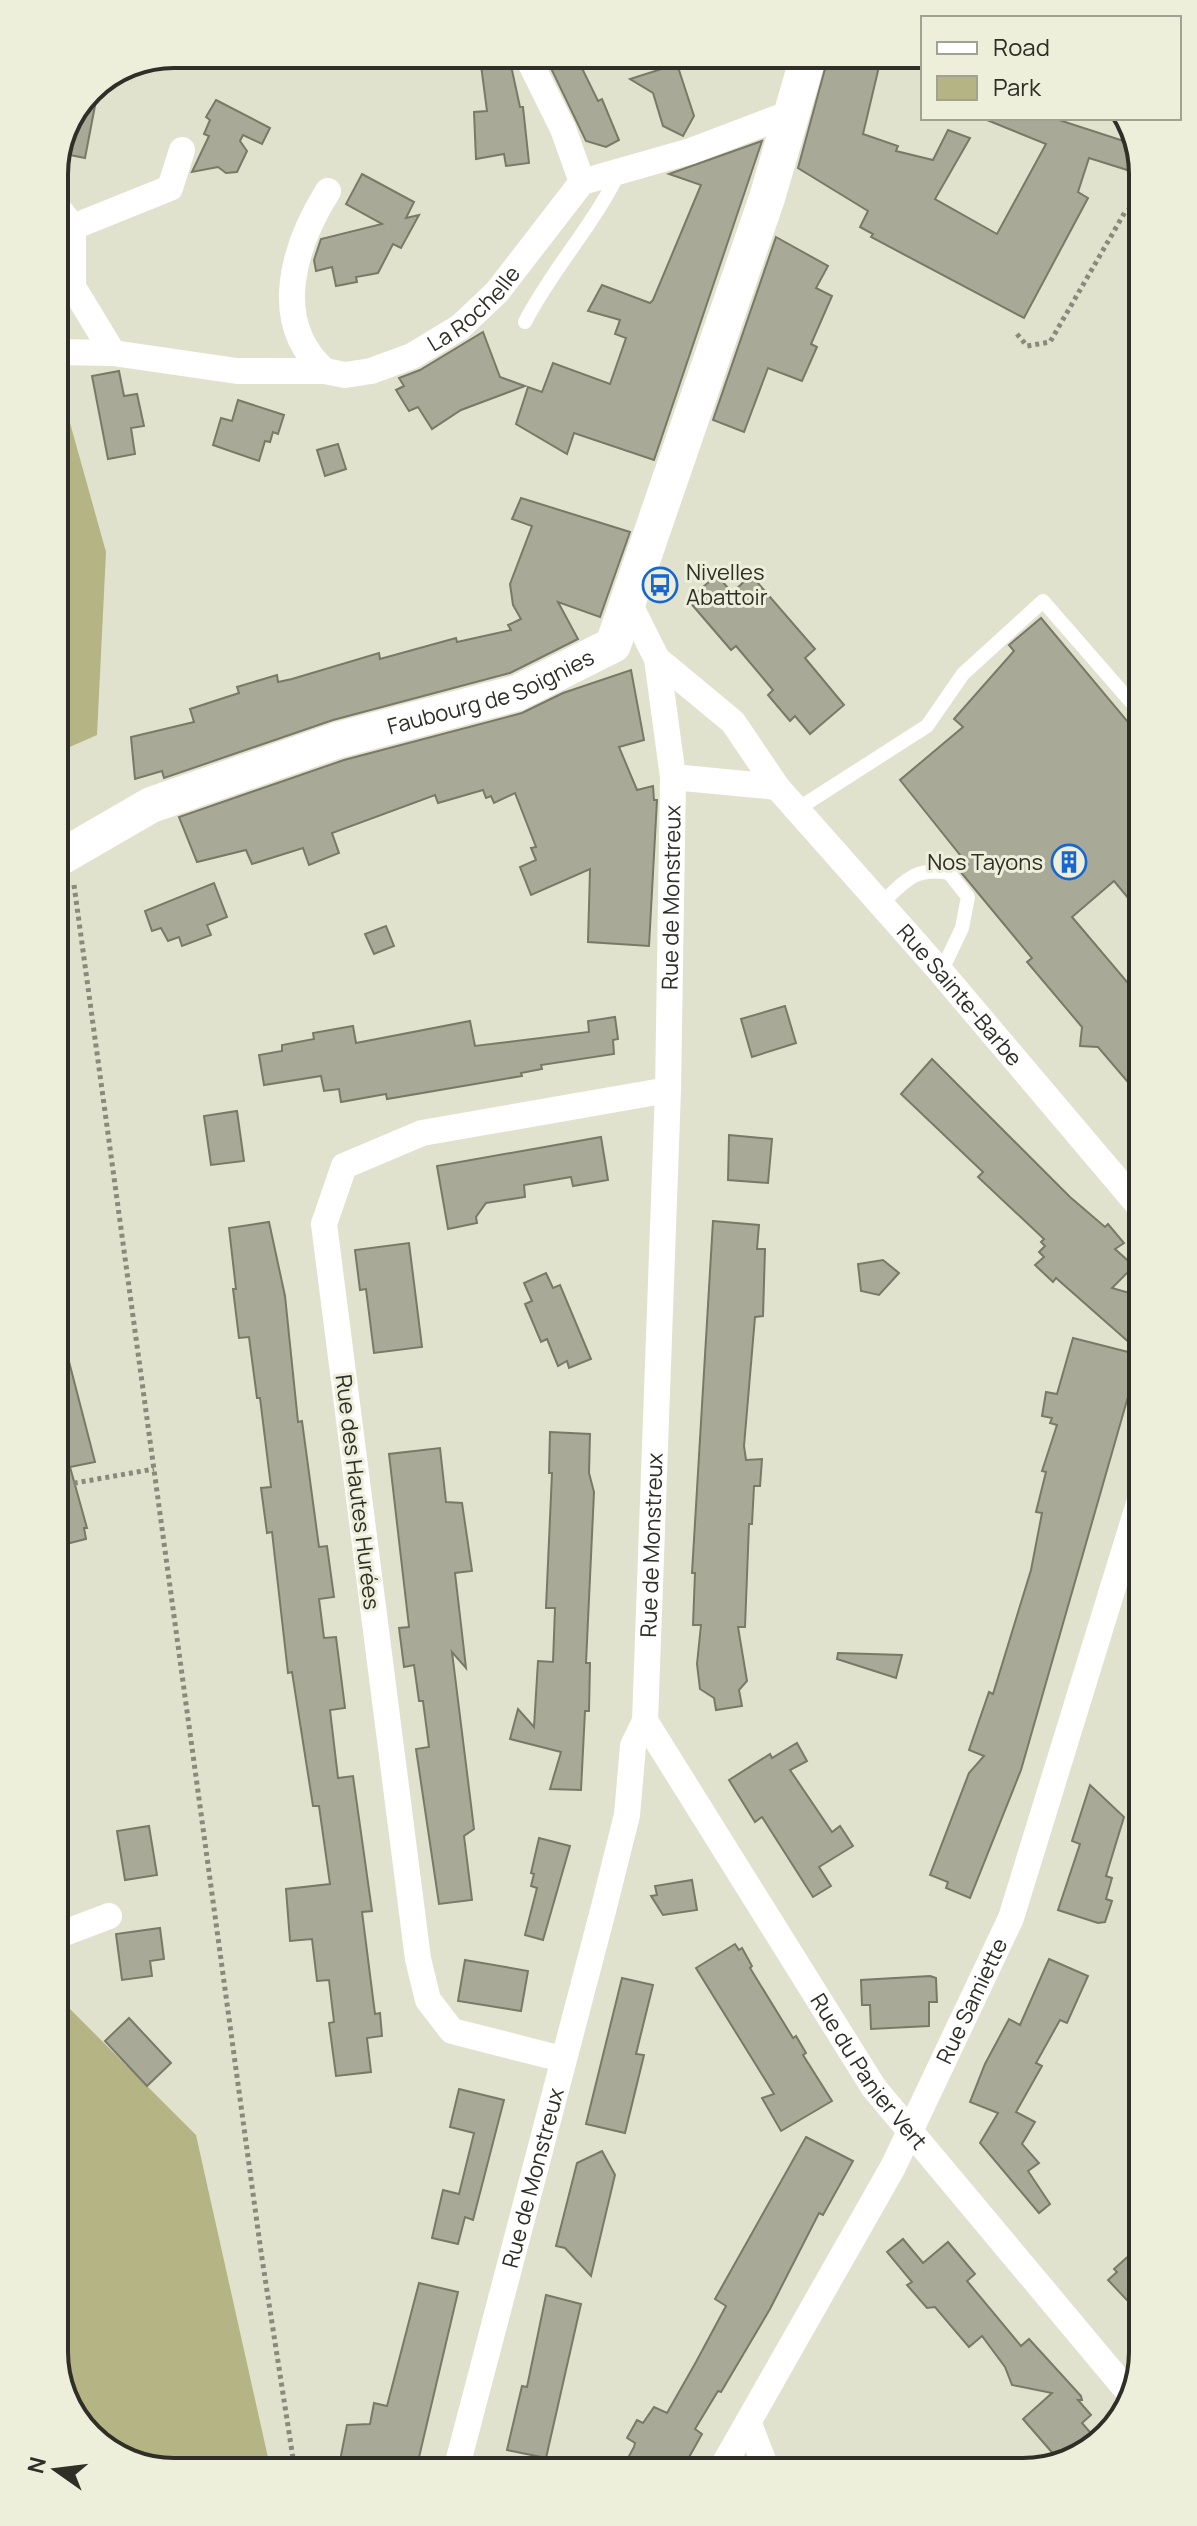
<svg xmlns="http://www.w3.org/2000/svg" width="1197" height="2526" viewBox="0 0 1197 2526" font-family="Manrope,sans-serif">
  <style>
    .green { fill: #b4b484 }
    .building { fill: #a8a996; stroke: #787967; stroke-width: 2 }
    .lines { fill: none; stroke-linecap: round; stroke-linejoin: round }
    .path { stroke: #898a7c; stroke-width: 5; stroke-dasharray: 4 4; stroke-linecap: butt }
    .lane { stroke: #fff; stroke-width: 14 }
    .street { stroke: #fff; stroke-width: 26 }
    .secondary { stroke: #fff; stroke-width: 36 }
    .labels { text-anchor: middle; stroke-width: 6; stroke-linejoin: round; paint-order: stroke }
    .street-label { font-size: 22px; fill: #2f2f27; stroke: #eeefdb }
    .poi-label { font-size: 22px; fill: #2f2f27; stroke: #eeefdb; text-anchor: start }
    .rim { fill: none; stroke: #2f2f27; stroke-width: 4 }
  </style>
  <rect width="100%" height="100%" fill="#e1e2ce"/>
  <g class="green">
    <path d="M55,369L106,552L97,735L56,753Z"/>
    <path d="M59,1998L196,2135L271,2471L166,2472L101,2447L61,2391Z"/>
  </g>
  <g class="building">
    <path d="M558,54H575L598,101L602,99L619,140L606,147L586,141L547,60Z"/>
    <path d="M829,54H882L863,134L898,146L896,151L933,160L948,130L970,138L935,199L997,234L1046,144L982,118H1053L1136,145L1137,173L1089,158L1078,192L1088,198L1024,318L871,237L873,234L860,227L868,211L798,168Z"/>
    <path d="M510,61L520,107H523L529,163L506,166L504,154L476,159L474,112L487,111L481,65Z"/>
    <path d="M677,64L694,116L683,136L663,126L653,93L630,79Z"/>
    <path d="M90,89L98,90L85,158L60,153Z"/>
    <path d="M216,100L270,128L262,144L243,135L240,141L247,151L237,172L226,173L218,167L192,172L209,136L204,134L210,120L206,117Z"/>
    <path d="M762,141L654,460L574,433L567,454L516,424L528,387L542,392L553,363L610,384L626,338L615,334L620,320L588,311L602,285L650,303L653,300L701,185L669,174Z"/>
    <path d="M362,174L414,202L406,218L419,215L401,248L393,244L378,273L356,277L357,282L336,286L332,267L316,271L314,260L321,239L382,224L346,204Z"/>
    <path d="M776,237L828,266L816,288L832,296L811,344L817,347L802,381L768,368L744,432L713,420Z"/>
    <path d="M483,332L500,377L525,386L461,410L432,429L418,407L409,411L396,390L404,386L399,378L420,370Z"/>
    <path d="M119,371L124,396L137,394L144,426L131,428L135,454L108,459L92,376Z"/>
    <path d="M238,400L284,415L278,434L273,432L270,442L265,441L259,461L213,445L221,418L232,421Z"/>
    <path d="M338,444L346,469L325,476L317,450Z"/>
    <path d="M521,498L630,532L600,617L558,602L578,639L510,673L333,720L164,778L162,771L135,779L131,737L194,722L190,709L239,693L237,687L277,675L278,682L292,679L379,653L380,659L456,638L457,642L511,630L508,625L521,619L513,605L510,584L532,526L512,519Z"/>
    <path d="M717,575L732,593L751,575L815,649L805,658L844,705L810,734L795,716L790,721L768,695L773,690L736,646L731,650L688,600Z"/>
    <path d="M1041,618L1138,734L1139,911L1114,881L1072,917L1139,996V1095L1098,1047L1080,1046L1082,1027L1027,962L1032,958L959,870L968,865L900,780L963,727L954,719L1014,651L1009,645Z"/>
    <path d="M631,670L644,740L619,747L637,790L653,786L654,800H657L649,946L588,942L590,869L531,895L520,867L536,860L531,848L536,847L515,793L494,803L491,796L486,798L483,790L438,803L435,795L332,833L339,853L309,865L303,848L252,864L246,850L197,862L179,817L344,760L522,713L563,693Z"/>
    <path d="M214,883L227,917L207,925L211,935L182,946L179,937L168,941L161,928L152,931L145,911Z"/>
    <path d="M386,926L394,946L374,954L365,934Z"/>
    <path d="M785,1006L796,1043L752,1057L741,1019Z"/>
    <path d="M615,1017L618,1039L613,1040L614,1054L541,1065L542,1069L521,1073L522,1076L387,1099L386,1094L341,1102L339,1089L324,1091L321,1076L264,1085L259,1055L282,1051V1045L314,1039L313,1033L353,1026L356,1043L470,1021L475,1046L589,1032L588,1021Z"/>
    <path d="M932,1059L1070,1197L1105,1227L1108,1224L1124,1243L1115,1249L1134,1266L1112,1288L1140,1296V1352L1056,1278L1053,1282L1035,1265L1044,1257L1039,1252L1045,1246L1041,1242L1044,1239L978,1177L983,1172L901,1094Z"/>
    <path d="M237,1111L244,1161L211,1165L204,1116Z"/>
    <path d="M729,1135L772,1139L768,1183L728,1180Z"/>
    <path d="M601,1137L608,1180L573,1186L571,1177L524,1185L525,1197L486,1203L476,1217L477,1223L448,1229L437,1166Z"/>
    <path d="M713,1221L759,1225L757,1249H765L763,1316L755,1317L744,1446L746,1460L762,1459L760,1486H754L752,1524H749L745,1627H738L747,1681L739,1690L742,1706L716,1710L714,1698L700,1689L697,1664L701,1625H693L695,1573H692Z"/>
    <path d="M269,1222L285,1296L298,1422L302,1421L319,1547L327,1546L334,1597L319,1599L324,1638L336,1637L345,1708L330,1710L338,1778L353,1776L372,1911L362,1912L375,2014L380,2013L382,2036L367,2038L371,2072L336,2076L329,2023L334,2022L329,1980L317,1981L312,1939L290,1941L286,1889L330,1884L319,1806H313L292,1672L288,1673L272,1532L267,1533L261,1488L271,1487L260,1398H257L249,1337L239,1338L233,1289H236L229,1228Z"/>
    <path d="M409,1243L422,1347L374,1353L366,1289L360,1290L355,1250Z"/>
    <path d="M883,1260L899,1273L879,1295L861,1291L858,1264Z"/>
    <path d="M546,1273L553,1288L560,1285L591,1359L569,1368L567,1361L558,1366L547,1339L541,1342L525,1304L532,1301L524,1283Z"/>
    <path d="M1073,1338L1140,1355L1021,1770L970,1898L946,1888L948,1882L930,1875L969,1773L984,1756L969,1750L989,1692L993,1694L1031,1570L1042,1513L1036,1512L1046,1472L1042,1471L1057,1425L1050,1423L1052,1418L1042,1416L1046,1392L1057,1394Z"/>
    <path d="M66,1350L95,1462L70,1467L87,1528H84L86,1539L62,1545L58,1534V1351Z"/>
    <path d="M550,1432L590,1434L589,1473L594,1492L586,1663H590L589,1711H585L581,1790L550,1789L561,1752L510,1739L518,1709L534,1727L538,1661L553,1662L555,1608H546L552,1473H549Z"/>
    <path d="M440,1448L446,1502L462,1503L472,1571L455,1573L466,1668L452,1652L474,1829L464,1836L472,1900L439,1904L416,1749L429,1747L423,1701H419L414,1665L404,1667L399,1628L409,1627L389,1454Z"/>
    <path d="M838,1653L902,1655L896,1678L837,1659Z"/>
    <path d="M797,1743L807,1761L790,1770L832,1832L840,1826L853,1846L819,1867L831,1886L813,1897L762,1817L755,1822L729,1780L770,1754L772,1758Z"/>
    <path d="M1090,1785L1124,1817L1106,1876L1112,1878L1106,1899L1112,1901L1105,1922L1098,1923L1058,1910L1080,1844L1072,1841Z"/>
    <path d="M149,1826L157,1875L125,1880L117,1831Z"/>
    <path d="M539,1838L570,1846L543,1940L525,1935L537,1888L531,1886L534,1874L531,1873Z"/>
    <path d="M692,1880L697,1910L663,1915L651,1896L657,1895L655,1886Z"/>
    <path d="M160,1928L164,1959L150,1961L152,1976L122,1980L116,1934Z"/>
    <path d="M735,1944L739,1950L742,1948L752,1966L750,1968L793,2038L796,2036L806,2053L803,2055L832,2101L781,2131L762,2098L774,2094L696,1968Z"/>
    <path d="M1049,1959L1088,1976L1067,2023L1060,2020L1036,2063L1042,2066L1016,2112L1035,2122L1022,2144L1039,2163L1028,2171L1050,2204L1039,2213L980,2143L998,2113L970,2102L985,2064L1009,2019L1020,2025Z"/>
    <path d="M465,1960L528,1971L521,2011L458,2001Z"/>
    <path d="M930,1976L936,1978L937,2002H929V2026L871,2029L870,2005H862L861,1980Z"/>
    <path d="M622,1978L653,1985L636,2054L644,2055L625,2133L586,2124Z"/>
    <path d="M129,2018L171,2063L147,2086L105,2041Z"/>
    <path d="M459,2089L504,2100L473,2220L465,2217L458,2244L432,2238L443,2190L459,2194L474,2133L450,2127Z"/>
    <path d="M806,2137L853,2161L823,2215L819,2213L770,2309L721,2392L718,2391L695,2429L702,2434L683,2468L622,2469L634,2447L635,2443L627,2438L637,2420L643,2423L654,2407L667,2413L696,2362L726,2306L715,2299Z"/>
    <path d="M602,2151L615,2175L591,2276L565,2248L556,2246L577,2163Z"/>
    <path d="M903,2239L923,2263L948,2242L975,2274L967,2281L1021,2346L1029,2339L1081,2396L1082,2400H1078L1091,2415L1082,2423L1096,2439L1063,2465L1023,2419L1052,2393L1012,2385L1005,2367L982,2336L969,2347L935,2307L927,2308L907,2285L912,2282L887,2252Z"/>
    <path d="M1143,2243V2317L1108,2280L1117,2272L1114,2269Z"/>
    <path d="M419,2283L458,2292L416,2470L338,2471L347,2425L370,2424L374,2403L387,2406Z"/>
    <path d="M546,2295L581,2304L546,2458L507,2450L522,2386L527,2387Z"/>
  </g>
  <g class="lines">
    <g class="path">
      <path d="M1017,334L1027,346L1050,342L1125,212L1137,205"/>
      <path d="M56,749L65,819"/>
      <path d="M74,885L261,2252L295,2471"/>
      <path d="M58,1486L154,1469"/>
    </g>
    <g class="lane">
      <path d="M525,322C552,269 594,225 619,172"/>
      <path d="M799,808L927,726L963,674L1043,601L1138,710"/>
      <path d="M881,904C904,882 915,866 949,873L968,897L962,928L941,972"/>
    </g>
    <g class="street">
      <path d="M526,54L563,129L582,182"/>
      <path d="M54,203L73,227"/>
      <path id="s1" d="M55,352L113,353L237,371H325L345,375L371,371L412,356L460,327L497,292L582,182L691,151L791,113"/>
      <path d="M113,353L73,287V227L170,188L182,150"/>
      <path d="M325,371C269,322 294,245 328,191"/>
      <path id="s2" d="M657,659L733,722L777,787L941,972L1140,1207"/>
      <path d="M673,777L777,787"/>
      <path id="s3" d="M645,1721L874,2088L1130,2394"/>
      <path d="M59,1935L109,1916"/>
      <path d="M562,2059L452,2031L428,2000L418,1959L324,1224L344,1166L422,1133L668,1090"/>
      <path d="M749,2424L766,2468"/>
      <path id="s4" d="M722,2468L893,2167L1011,1918L1140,1500"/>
      <path id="s5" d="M456,2470L604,1907L627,1815L633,1746L645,1721L668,1090L673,777L657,659L629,603"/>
    </g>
    <path class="secondary" id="s6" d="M56,860L151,805L338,740L517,693L613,645L767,198L809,54"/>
  </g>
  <defs>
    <g id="bus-ring" transform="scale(1.8)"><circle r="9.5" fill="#eeefdb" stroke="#1866d0" stroke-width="1.5"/><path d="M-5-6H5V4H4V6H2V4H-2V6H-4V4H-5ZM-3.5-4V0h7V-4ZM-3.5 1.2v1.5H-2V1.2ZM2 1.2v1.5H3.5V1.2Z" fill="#1866d0"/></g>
    <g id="building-ring" transform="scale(1.8)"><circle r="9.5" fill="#eeefdb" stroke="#1866d0" stroke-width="1.5"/><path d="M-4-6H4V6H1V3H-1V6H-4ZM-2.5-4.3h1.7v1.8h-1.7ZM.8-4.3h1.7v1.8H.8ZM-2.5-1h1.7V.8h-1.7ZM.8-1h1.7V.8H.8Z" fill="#1866d0"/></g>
  </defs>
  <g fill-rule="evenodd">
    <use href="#bus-ring" x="660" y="585"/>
    <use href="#building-ring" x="1069" y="862"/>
  </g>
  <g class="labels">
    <g class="street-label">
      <text dy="8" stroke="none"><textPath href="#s1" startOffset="440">La Rochelle</textPath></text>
      <text dy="8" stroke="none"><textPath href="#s6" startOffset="468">Faubourg de Soignies</textPath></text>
      <text dy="8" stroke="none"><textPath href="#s5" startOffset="1598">Rue de Monstreux</textPath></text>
      <text dy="8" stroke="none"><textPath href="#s2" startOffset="454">Rue Sainte-Barbe</textPath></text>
      <text transform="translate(358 1492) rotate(83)" y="8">Rue des Hautes Hurées</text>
      <text dy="8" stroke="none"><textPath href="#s5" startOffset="950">Rue de Monstreux</textPath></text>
      <text dy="8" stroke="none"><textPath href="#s4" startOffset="530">Rue Samiette</textPath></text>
      <text dy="8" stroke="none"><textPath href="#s3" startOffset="416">Rue du Panier Vert</textPath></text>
      <text dy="8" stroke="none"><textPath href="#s5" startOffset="302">Rue de Monstreux</textPath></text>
    </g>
    <g class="poi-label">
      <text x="686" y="580">Nivelles<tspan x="686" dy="25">Abattoir</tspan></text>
      <text x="1043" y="870" text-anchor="end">Nos Tayons</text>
    </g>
  </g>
  <path d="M0 0H1197V2526H0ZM174 68H1023A106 106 0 0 1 1129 174V2352A106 106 0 0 1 1023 2458H174A106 106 0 0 1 68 2352V174A106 106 0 0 1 174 68Z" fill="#eeefdb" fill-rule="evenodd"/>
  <path class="rim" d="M174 68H1023A106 106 0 0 1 1129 174V2352A106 106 0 0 1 1023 2458H174A106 106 0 0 1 68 2352V174A106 106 0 0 1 174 68Z"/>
  <rect x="921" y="16" width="260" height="104" fill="#eeefdb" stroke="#a2a293" stroke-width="2"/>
  <rect x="937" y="42" width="40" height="12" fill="#ffffff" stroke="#a2a293" stroke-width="2"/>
  <text x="993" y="56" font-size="24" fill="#2f2f27">Road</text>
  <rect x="937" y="76" width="40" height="24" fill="#b4b484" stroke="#a2a293" stroke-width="2"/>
  <text x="993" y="96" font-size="24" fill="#2f2f27">Park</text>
  <g transform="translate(56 2470) rotate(284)" stroke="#eeefdb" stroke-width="6" paint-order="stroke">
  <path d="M0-6L14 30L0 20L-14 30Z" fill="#2f2f27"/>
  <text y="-12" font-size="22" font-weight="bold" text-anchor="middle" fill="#2f2f27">N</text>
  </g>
</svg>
